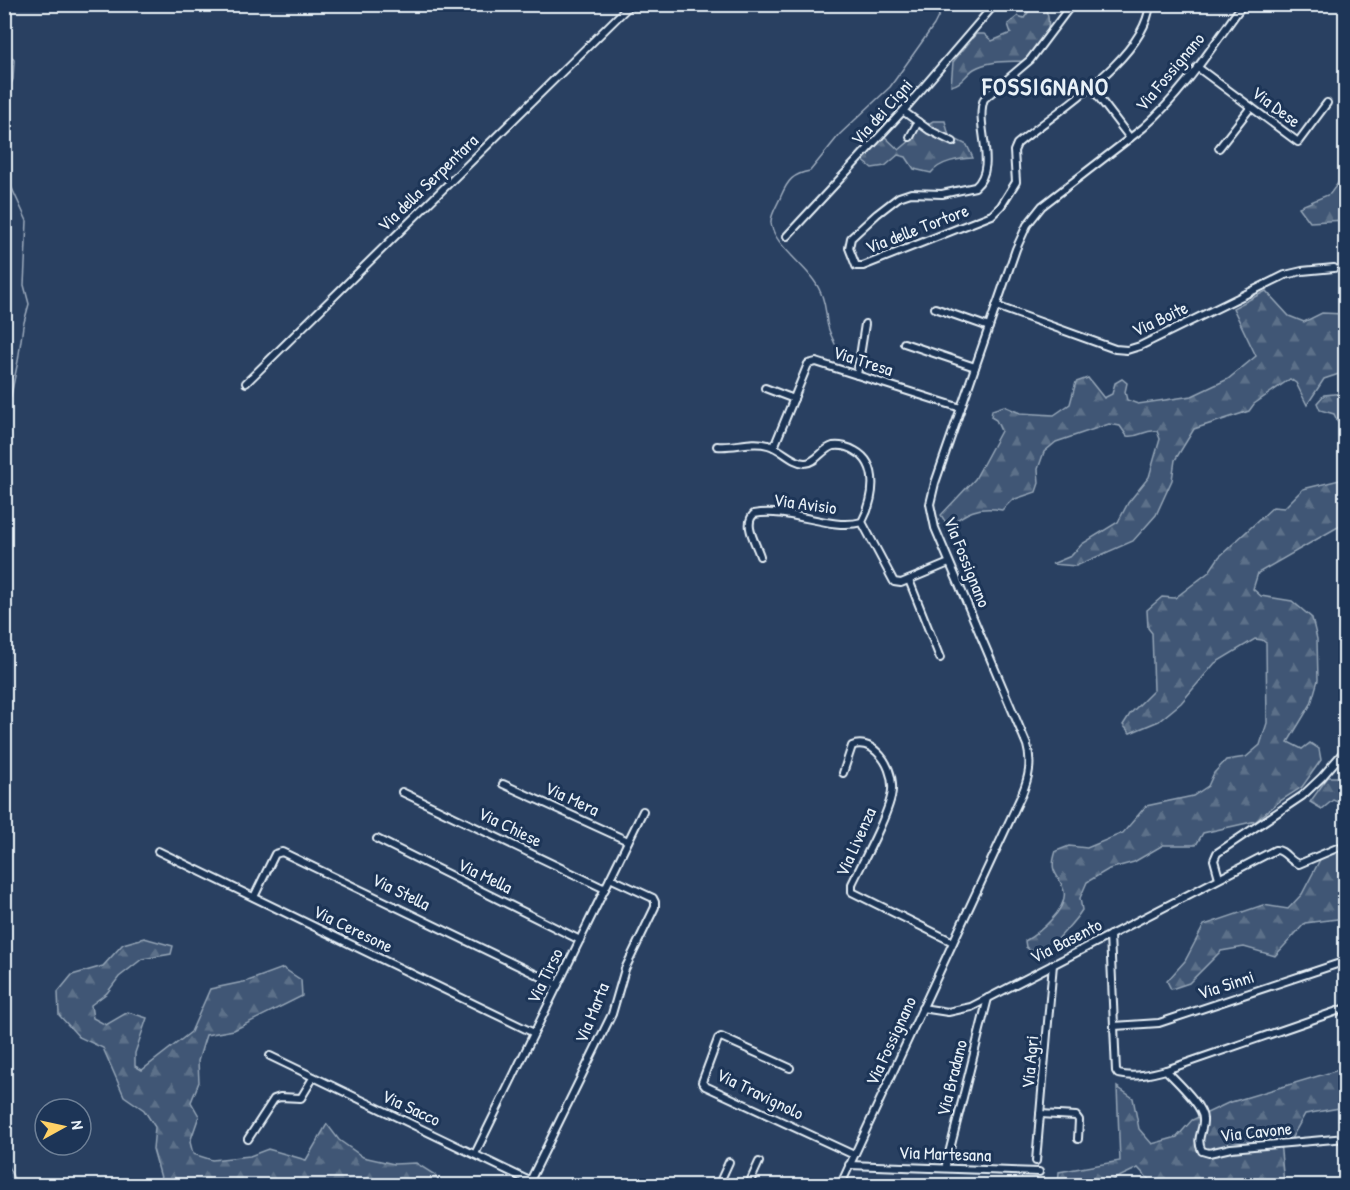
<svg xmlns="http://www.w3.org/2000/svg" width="1350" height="1190" viewBox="0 0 1350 1190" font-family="'Patrick Hand',sans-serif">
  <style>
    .forest { fill: url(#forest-firs); stroke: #94a4b6; stroke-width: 1.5 }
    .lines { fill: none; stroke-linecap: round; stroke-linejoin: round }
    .stream { stroke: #9dabbd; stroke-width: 1.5 }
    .minor-casing { stroke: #e8f1f8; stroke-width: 10 }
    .minor { stroke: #1d3557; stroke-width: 6 }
    .labels { text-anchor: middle; stroke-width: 6; stroke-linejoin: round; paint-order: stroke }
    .street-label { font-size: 18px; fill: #e8f1f8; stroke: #1d3557 }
    .district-label { font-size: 24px; font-weight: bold; letter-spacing: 1.5px; fill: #e8f1f8; stroke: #1d3557 }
  </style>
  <defs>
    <pattern id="forest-firs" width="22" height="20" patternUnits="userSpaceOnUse" patternTransform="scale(1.5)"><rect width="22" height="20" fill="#415774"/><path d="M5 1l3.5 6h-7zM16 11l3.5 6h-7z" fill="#5c7089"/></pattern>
  </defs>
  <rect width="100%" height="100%" fill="#294061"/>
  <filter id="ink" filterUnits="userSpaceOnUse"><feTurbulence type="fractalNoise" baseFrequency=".0167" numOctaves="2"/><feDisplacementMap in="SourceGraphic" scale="12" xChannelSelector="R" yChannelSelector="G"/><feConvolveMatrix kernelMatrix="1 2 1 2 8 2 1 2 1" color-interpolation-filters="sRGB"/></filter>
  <g filter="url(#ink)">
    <g class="forest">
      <path d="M1032,7L1045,8C1056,32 1040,43 1025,61C1009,62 988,60 974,69C965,75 962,84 951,86L953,62L976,34H984L992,41L1011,33L1008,24L1018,16L1024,18Z"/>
      <path d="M933,121H945L949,136L967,145L973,158C958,159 941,161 931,173L914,169L906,157L898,155L885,166L872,168L861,159L883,135L899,150L912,139L919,129Z"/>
      <path d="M1341,179L1345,182V220L1310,222L1299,207L1330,194Z"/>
      <path d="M1266,291L1289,316L1304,322L1322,313L1344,314L1345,312V372L1324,379L1307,405L1296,383L1290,379L1254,404L1249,411L1194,429L1175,460L1172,480L1156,515L1133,541L1076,566L1052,564L1071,556L1082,544L1118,522L1128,503L1149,477L1160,439L1157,431C1145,429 1139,438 1127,436L1120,426L1109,424L1056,442L1044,452L1038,469L1039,483L1036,492L1012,500L1002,510C977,506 967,512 948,526L941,515L975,479L1001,431L996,420L991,417L992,410L1004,406L1020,413L1054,415L1070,404L1076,382L1088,378L1104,398L1112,394L1115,383L1122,379L1127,383L1125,392L1127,400L1138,404L1192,396L1228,379L1256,356L1233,308Z"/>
      <path d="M1345,393H1346L1345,437L1334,414L1320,410L1317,403L1324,395Z"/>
      <path d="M1345,475V523L1258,573L1253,589L1261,596L1292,601L1312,618L1317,639L1318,680L1311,704L1288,742L1302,749L1310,743L1319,749L1321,760L1302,787L1280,801L1256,821L1203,833L1196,845H1163L1134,862L1109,869L1087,882L1080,898L1082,910C1073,924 1061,934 1051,948L1031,951L1026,947L1025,941C1039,933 1068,909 1064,891C1059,872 1048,875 1056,851L1069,846L1087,848L1123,833L1146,806L1193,796L1208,786L1214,773L1226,760L1246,757L1260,745L1267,723L1266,643L1262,640L1255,639L1215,663L1181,703L1159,721L1130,733L1123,725L1130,714L1154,690L1152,633L1148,628L1147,610L1162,597L1175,598L1209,572L1219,557L1273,507L1284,508L1303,489L1344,479Z"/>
      <path d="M1328,777H1345V805L1333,800L1322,809L1310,802Z"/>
      <path d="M1345,841V918L1305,923L1275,956L1244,947L1221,951L1189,983L1171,989L1167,981L1185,961L1204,925L1263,905L1288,909L1302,894L1324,852Z"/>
      <path d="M144,938L173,946L171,954L142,959L119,977L107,993L91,1005L93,1018L106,1025L128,1012L147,1018L135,1053V1066L142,1070L191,1032L210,989L248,981L283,968L301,980L302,996L234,1030L206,1035L198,1061L199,1082L191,1102L199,1116L190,1142L193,1154L212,1160L250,1156L268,1149L306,1160L327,1124L339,1140L363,1157L394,1164L416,1163L435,1175L440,1185H163L153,1149L155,1127L144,1110L124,1096L103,1048L79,1037L59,1015L58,992L72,975L103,966L123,944Z"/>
      <path d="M1345,1068V1107L1305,1114L1291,1139L1280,1141L1284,1184L1246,1182L1243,1186L1154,1185L1138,1168L1108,1182L1106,1185L1058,1186L1059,1172L1120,1161L1117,1087L1133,1098L1139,1129L1152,1144L1177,1137L1192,1120L1228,1103Z"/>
    </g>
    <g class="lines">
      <g class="stream">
        <path d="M4,47L14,60L13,79L4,103"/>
        <path d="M4,171L27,221L24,285L29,304L23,326L18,361L7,415L4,416"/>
        <path d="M835,344C832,337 828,330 827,322C826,311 825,301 820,291C810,267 774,247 771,223C770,215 778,204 781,196C788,180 793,174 810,171L840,134L890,87L934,25L943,7L949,4"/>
        <path d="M4,1159L18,1186"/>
      </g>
      <g class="minor-casing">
        <g id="minor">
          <path d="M1072,4L1030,60L984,99C974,125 999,167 975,187L942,194L911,193L899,197L877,214L851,238L849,248L856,266H863L992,215L1001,206L1016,182L1014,151L1017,144C1056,111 1145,59 1150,4"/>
          <path d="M1197,67L1298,142L1327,103"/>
          <path d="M1091,87L1130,138"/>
          <path d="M903,111L929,130L953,142"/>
          <path d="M910,137L918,122"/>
          <path d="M1219,148L1251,107"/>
          <path d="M787,236L903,111L995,4"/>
          <path d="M996,306L1115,349L1127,350L1140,346L1285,275L1302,271L1334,268"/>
          <path d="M935,308L989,327"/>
          <path d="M904,343L975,367"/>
          <path d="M857,375L865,324"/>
          <path d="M246,383L631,4"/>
          <path d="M765,388L794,399"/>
          <path d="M717,446C734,448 751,440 768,445C781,448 792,463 805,463C816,463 822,449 833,446C840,445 849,447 855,451C881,465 873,501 862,522L894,582L901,583L949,563"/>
          <path d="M774,447L808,364L816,362L961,408"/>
          <path d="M760,556C756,543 743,524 754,514C790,507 829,531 862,522"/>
          <path d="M909,580L940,658"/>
          <path d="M843,773L852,746C860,742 870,745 877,752C887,761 893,776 892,790C891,811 862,863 852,884V892L953,942"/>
          <path d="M503,784L628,841"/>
          <path d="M402,792L605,889"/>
          <path d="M377,839L580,940"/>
          <path d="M158,851L534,1033"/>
          <path d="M1219,878L1214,860L1217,853L1302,796L1322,777L1346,749"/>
          <path d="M254,897L275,854L282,852L558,985"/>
          <path d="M1110,935L1116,1071L1118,1074C1134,1078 1151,1074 1166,1070C1175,1080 1203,1105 1203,1119C1204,1131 1195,1138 1202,1151L1209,1153L1231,1148L1346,1138"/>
          <path d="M922,1008L948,1012L971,1007L1275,850C1285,849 1289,862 1299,864L1337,848"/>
          <path d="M1114,1026L1159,1023L1346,961"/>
          <path d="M270,1056L540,1186"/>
          <path d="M790,1068L721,1037L718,1039L702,1082L705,1086L854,1155"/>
          <path d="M1166,1070L1346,1008"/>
          <path d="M1040,1114L1076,1116L1079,1120L1078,1139"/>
          <path d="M248,1139L274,1099L280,1097L301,1098L313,1078"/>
          <path d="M475,1154L643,811"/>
          <path d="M1036,1161L1053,964"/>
          <path d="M849,1165L1039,1172"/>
          <path d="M946,1165L988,998"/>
          <path d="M530,1181L612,1014L625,969L655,907V902L653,898L610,878"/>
          <path d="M718,1186L729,1162"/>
          <path d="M748,1186L759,1162"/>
          <path d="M840,1186L1022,794C1029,777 1032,763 1027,745L935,528L930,504L935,483L1016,249L1027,225L1042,206L1143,128C1183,93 1212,47 1243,4"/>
          <path d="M1288,1186L1289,1185"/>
        </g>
      </g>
      <use href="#minor" class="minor"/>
    </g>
  </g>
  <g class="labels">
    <g class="street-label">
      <text transform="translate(1170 72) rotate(-50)" y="6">Via Fossignano</text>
      <text transform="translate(1276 107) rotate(37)" y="6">Via Dese</text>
      <text transform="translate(882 112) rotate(-48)" y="6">Via dei Cigni</text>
      <text transform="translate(428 183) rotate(-44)" y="6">Via della Serpentara</text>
      <text transform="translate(917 229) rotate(-21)" y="6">Via delle Tortore</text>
      <text transform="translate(1160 319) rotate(-25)" y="6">Via Boite</text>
      <text transform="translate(863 361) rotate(18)" y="6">Via Tresa</text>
      <text transform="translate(805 504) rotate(8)" y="6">Via Avisio</text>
      <text transform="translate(967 562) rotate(68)" y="6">Via Fossignano</text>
      <text transform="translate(572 799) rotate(25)" y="6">Via Mera</text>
      <text transform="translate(510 827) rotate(26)" y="6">Via Chiese</text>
      <text transform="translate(856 842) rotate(-66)" y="6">Via Livenza</text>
      <text transform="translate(485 876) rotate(26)" y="6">Via Mella</text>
      <text transform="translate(401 892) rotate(26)" y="6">Via Stella</text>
      <text transform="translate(353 929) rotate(26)" y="6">Via Ceresone</text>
      <text transform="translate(1066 941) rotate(-27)" y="6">Via Basento</text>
      <text transform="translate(545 976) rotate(-64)" y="6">Via Tirso</text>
      <text transform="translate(1226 985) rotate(-18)" y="6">Via Sinni</text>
      <text transform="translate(592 1013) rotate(-68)" y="6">Via Marta</text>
      <text transform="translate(891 1041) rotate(-65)" y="6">Via Fossignano</text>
      <text transform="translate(1030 1062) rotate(-85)" y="6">Via Agri</text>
      <text transform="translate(952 1078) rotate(-76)" y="6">Via Bradano</text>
      <text transform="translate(760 1094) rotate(26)" y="6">Via Travignolo</text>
      <text transform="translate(411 1108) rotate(25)" y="6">Via Sacco</text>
      <text transform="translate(1256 1132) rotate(-6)" y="6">Via Cavone</text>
      <text transform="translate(945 1154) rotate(2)" y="6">Via Martesana</text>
    </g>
    <g class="district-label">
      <text x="1046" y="95">FOSSIGNANO</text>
    </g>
  </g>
  <rect width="1350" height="1190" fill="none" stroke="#1d3557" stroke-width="24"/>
  <rect x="12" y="12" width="1326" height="1166" fill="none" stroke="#e8f1f8" stroke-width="2" filter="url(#ink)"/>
  <g transform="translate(63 1127) rotate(82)"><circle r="28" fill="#1d3557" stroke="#6e8097" stroke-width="1.5"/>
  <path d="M0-4.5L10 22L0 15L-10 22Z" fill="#ffd166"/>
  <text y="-9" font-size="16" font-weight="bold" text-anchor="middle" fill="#e8f1f8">N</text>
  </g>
</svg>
